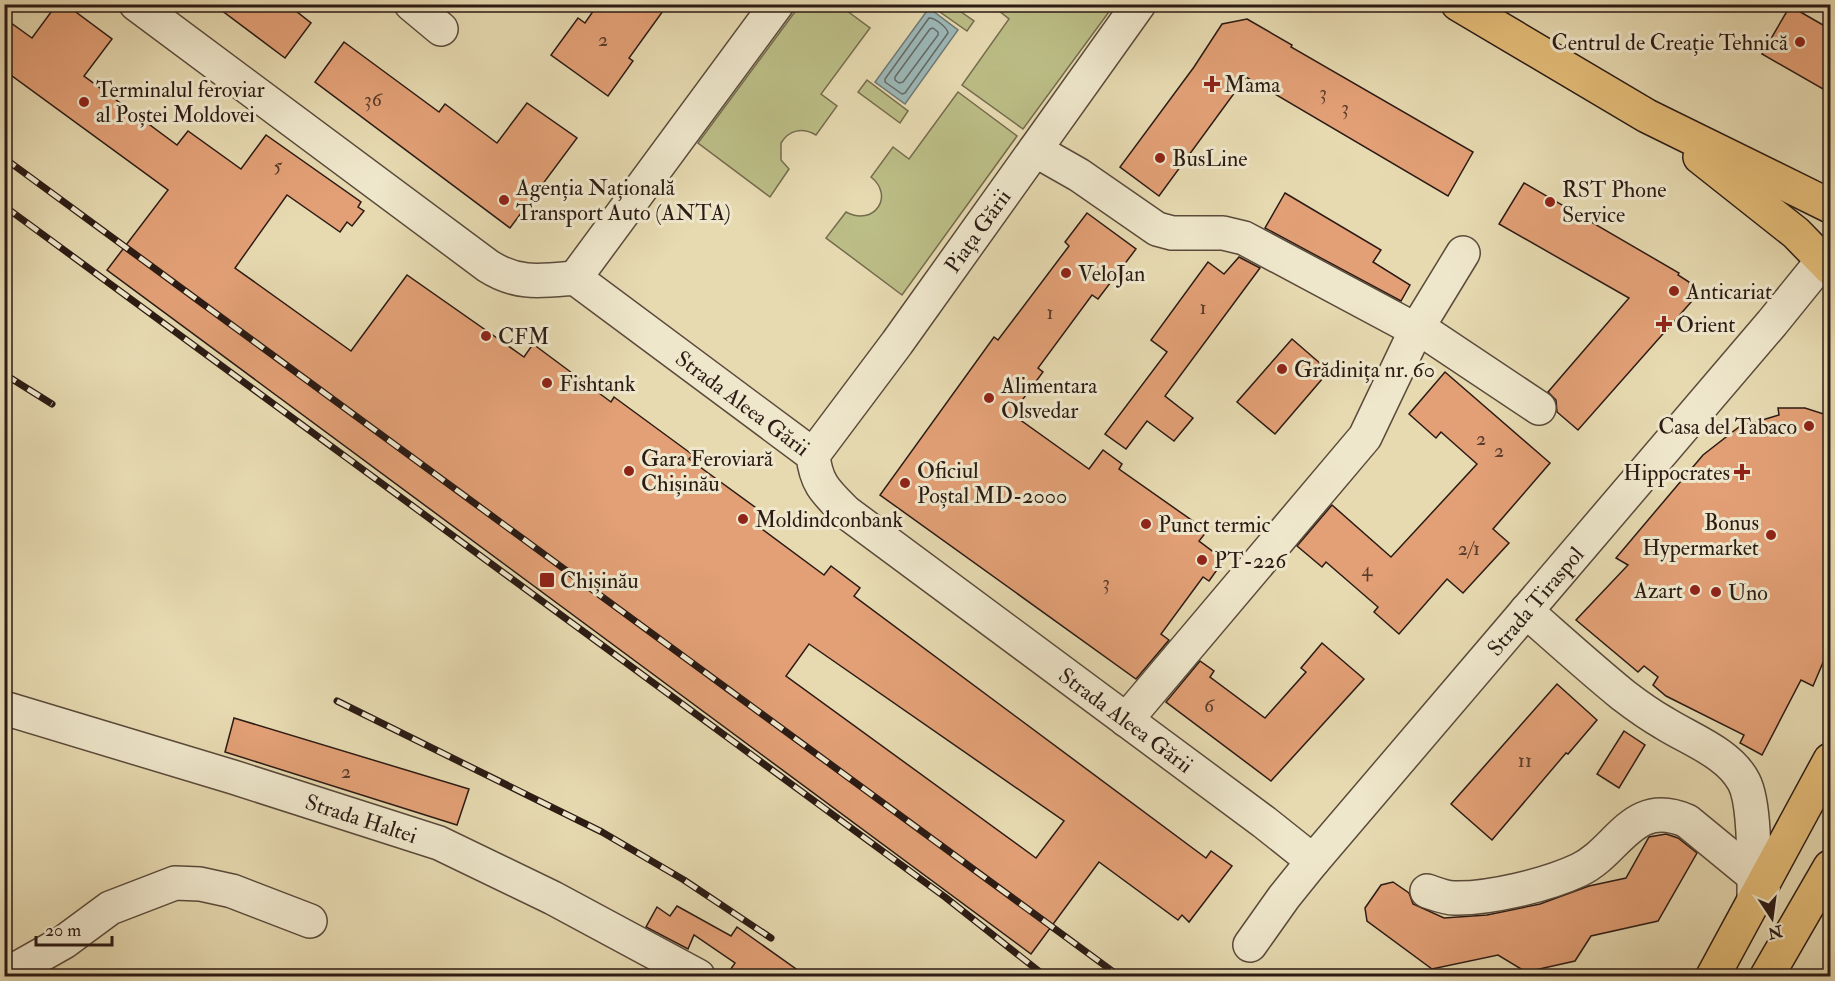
<svg xmlns="http://www.w3.org/2000/svg" width="1835" height="981" viewBox="0 0 1835 981" font-family="'IM FELL Double Pica',serif">
  <style>
    .green { fill: #bcbe87; stroke: #746c4e; stroke-width: 1.5 }
    .water { fill: #9cb8b8; stroke: #6f7976; stroke-width: 1.5 }
    .lines { fill: none; stroke-linecap: round; stroke-linejoin: round }
    .shore { stroke: #646a66; stroke-width: 1.5 }
    .building { fill: #e3a076; stroke: #2b1b14; stroke-width: 1.5; fill-rule: evenodd }
    .minor-casing { stroke: #5a4b3b; stroke-width: 36 }
    .major-casing { stroke: #2b1b14; stroke-width: 36 }
    .minor { stroke: #efe7cc; stroke-width: 33 }
    .major { stroke: #e4bd78; stroke-width: 33 }
    .rail-casing { stroke: #2b1b14; stroke-width: 7 }
    .rail { stroke: #efe7cc; stroke-width: 4.5; stroke-dasharray: 14; stroke-linecap: butt }
    .poi-dot { fill: #8f2418; stroke: #efe7cc; stroke-width: 2 }
    .labels { text-anchor: middle; stroke-width: 6; stroke-linejoin: round; paint-order: stroke }
    .number-label { font-size: 20px; fill: #593c2c }
    .poi-label { font-size: 22px; fill: #2b1b14; stroke: #efe7cc; text-anchor: start }
    .street-label { font-size: 22px; fill: #2b1b14; stroke: #efe7cc }
  </style>
  <rect width="100%" height="100%" fill="#e7dab1"/>
  <filter id="stains"><feTurbulence type="fractalNoise" baseFrequency=".00333" numOctaves="4"/><feColorMatrix values="0 0 0 0 .2 0 0 0 0 .09 0 0 0 0 .02 0 0 0 .5 -.17"/></filter>
  <radialGradient id="worn" r=".72"><stop offset=".6" stop-color="#630" stop-opacity="0"/><stop offset="1" stop-color="#630" stop-opacity=".3"/></radialGradient>
  <g class="green">
    <path d="M800,5H839L870,28L821,94L837,106L816,135C802,127 789,130 781,143V160L789,169L770,197L698,143Z"/>
    <path d="M930,5H951L974,21L967,31Z"/>
    <path d="M996,5H1114L1023,129L962,85L1009,19L998,10L999,8Z"/>
    <path d="M867,80L908,111L900,123L858,92Z"/>
    <path d="M958,92L1017,136L902,295L826,238L846,212C874,227 895,196 871,177L893,147L909,159Z"/>
  </g>
  <path class="water" d="M929,8L958,30L905,104L875,82Z"/>
  <g class="lines">
    <g class="shore">
      <path d="M929,18C935,18 947,27 948,33L905,93L902,94L885,82V79Z"/>
      <path d="M933,28L938,32V35L903,82L899,83L895,80V77L930,29Z"/>
    </g>
  </g>
  <g class="building">
    <path d="M57,4H65L112,39L84,76L177,145L188,131L241,169L266,135L361,202L358,207L364,211L352,226L347,222L340,232L287,195L235,268L351,351L407,275L524,357L533,344L611,402L614,397L693,455L689,459L770,518L762,529L824,575L831,566L860,588L854,596L1206,858L1211,851L1232,866L1189,922L1182,915L1178,920L1099,862L1031,954L107,270L168,190L4,70V18L32,38ZM809,644L1064,821L1036,858L786,676Z"/>
    <path d="M213,4H287L311,23L285,58Z"/>
    <path d="M598,4H668L629,58L633,61L608,96L551,55L578,18L585,23Z"/>
    <path d="M1790,6L1830,29V93L1762,54Z"/>
    <path d="M1247,19L1292,45L1291,47L1473,152L1448,196L1246,77L1159,196L1120,167L1194,67L1222,24Z"/>
    <path d="M344,42L439,112L445,104L497,143L527,103L577,138L510,228L315,82Z"/>
    <path d="M1524,183L1679,273L1678,275L1689,282L1692,301L1578,430L1557,412L1556,400L1548,392L1629,298L1499,224Z"/>
    <path d="M1285,193L1381,250L1373,262L1410,285L1401,301L1265,228Z"/>
    <path d="M1087,213L1136,249L1098,299L1092,295L1038,368L1043,372L1012,414L1089,469L1103,450L1122,464L1119,469L1207,531L1199,541L1224,560L1209,581L1203,577L1161,634L1169,640L1136,679L880,495L994,337L998,340L1069,246L1065,242Z"/>
    <path d="M1239,257L1260,268L1165,396L1193,418L1174,441L1147,421L1126,449L1105,434L1167,352L1151,340L1208,262L1224,274Z"/>
    <path d="M1292,339L1329,371L1275,434L1237,402Z"/>
    <path d="M1445,372L1550,463L1493,529L1509,543L1463,593L1447,579L1399,634L1374,612L1378,607L1326,562L1322,567L1297,546L1332,505L1391,557L1477,464L1441,432L1436,438L1409,414Z"/>
    <path d="M1778,408H1805L1830,416V646L1813,686L1801,680L1762,755L1740,743L1744,735L1666,696L1653,685L1658,677L1644,666L1638,672L1576,620L1628,565L1616,558L1703,455L1739,427L1779,415Z"/>
    <path d="M1322,643L1364,679L1271,781L1166,702L1200,661L1214,671L1210,677L1265,718L1306,672L1301,668Z"/>
    <path d="M1557,684L1597,720L1568,754L1566,753L1492,840L1451,804Z"/>
    <path d="M234,718L469,789L457,825L225,752Z"/>
    <path d="M1624,731L1645,745L1619,788L1597,774Z"/>
    <path d="M1666,834L1678,838L1697,853L1658,921L1591,936L1575,961L1526,972L1498,955L1432,969L1367,921L1365,908L1381,885L1393,882L1409,893L1413,904L1444,918L1487,915L1540,904L1589,886L1626,878L1649,837Z"/>
    <path d="M677,906L731,936L737,927L806,976H726L735,963L694,935L688,949L646,927L657,907L670,916Z"/>
  </g>
  <g class="lines">
    <g class="minor-casing">
      <g id="minor">
        <path id="s1" d="M136,4L488,266C518,285 540,281 575,278L813,455C816,484 826,492 846,512L1264,822L1313,861"/>
        <path d="M411,4L441,29"/>
        <path d="M1035,150L1079,175L1157,229L1172,233H1223L1244,238L1416,330L1431,336L1539,408"/>
        <path d="M575,278L777,4"/>
        <path id="s2" d="M813,455L897,343L1139,4"/>
        <path d="M1526,611C1558,639 1590,668 1623,695C1636,705 1650,715 1664,723C1691,740 1729,753 1744,782C1756,805 1754,873 1754,900"/>
        <path id="s3" d="M4,708L233,777L439,843L553,898L698,976"/>
        <path d="M1126,720L1365,437L1416,330L1463,253"/>
        <path d="M1427,891C1436,894 1445,898 1454,898C1489,899 1547,885 1579,870C1619,851 1632,797 1687,821L1754,876"/>
        <path id="s4" d="M1250,945L1284,897L1313,861L1772,323L1823,260"/>
        <path d="M4,976L64,942L110,908L175,883L200,884L232,891L310,921"/>
      </g>
    </g>
    <g class="major-casing">
      <g id="major">
        <path d="M1458,4L1647,116L1830,206"/>
        <path d="M1700,157L1796,233L1830,268"/>
        <path d="M1713,976L1830,760"/>
        <path d="M1767,976L1830,867"/>
      </g>
    </g>
    <use href="#minor" class="minor"/>
    <use href="#major" class="major"/>
    <g class="rail-casing">
      <g id="rail">
        <path d="M4,158L1119,976"/>
        <path d="M4,206L945,897L1045,976"/>
        <path d="M4,374L52,404"/>
        <path d="M337,701L602,832L684,880L771,938"/>
      </g>
    </g>
    <use href="#rail" class="rail"/>
  </g>
  <g class="poi-dot">
    <circle cx="1800" cy="42" r="6"/>
    <path d="M1209 75h6v6h6v6h-6v6h-6v-6h-6v-6h6z"/>
    <circle cx="84" cy="102" r="6"/>
    <circle cx="1160" cy="158" r="6"/>
    <circle cx="504" cy="200" r="6"/>
    <circle cx="1550" cy="202" r="6"/>
    <circle cx="1066" cy="273" r="6"/>
    <circle cx="1674" cy="291" r="6"/>
    <path d="M1661 315h6v6h6v6h-6v6h-6v-6h-6v-6h6z"/>
    <circle cx="486" cy="336" r="6"/>
    <circle cx="1282" cy="369" r="6"/>
    <circle cx="547" cy="383" r="6"/>
    <circle cx="989" cy="398" r="6"/>
    <circle cx="1809" cy="426" r="6"/>
    <circle cx="629" cy="471" r="6"/>
    <path d="M1739 463h6v6h6v6h-6v6h-6v-6h-6v-6h6z"/>
    <circle cx="905" cy="483" r="6"/>
    <circle cx="743" cy="519" r="6"/>
    <circle cx="1146" cy="524" r="6"/>
    <circle cx="1771" cy="535" r="6"/>
    <circle cx="1202" cy="560" r="6"/>
    <rect x="539" y="572" width="16" height="16" rx="3"/>
    <circle cx="1695" cy="590" r="6"/>
    <circle cx="1716" cy="592" r="6"/>
  </g>
  <g class="labels">
    <g class="number-label">
      <text x="603" y="46">2</text>
      <text x="1323" y="99">3</text>
      <text x="373" y="106">36</text>
      <text x="1345" y="114">3</text>
      <text x="278" y="172">5</text>
      <text x="1203" y="314">1</text>
      <text x="1050" y="319">1</text>
      <text x="1481" y="445">2</text>
      <text x="1499" y="457">2</text>
      <text x="1469" y="555">2/1</text>
      <text x="1367" y="576">4</text>
      <text x="1106" y="589">3</text>
      <text x="1209" y="712">6</text>
      <text x="1525" y="767">11</text>
      <text x="346" y="778">2</text>
    </g>
    <g class="poi-label">
      <text x="1788" y="50" text-anchor="end">Centrul de Creație Tehnică</text>
      <text x="1224" y="92">Mama</text>
      <text x="96" y="97">Terminalul feroviar<tspan x="96" dy="25">al Poștei Moldovei</tspan></text>
      <text x="1172" y="166">BusLine</text>
      <text x="516" y="195">Agenția Națională<tspan x="516" dy="25">Transport Auto (ANTA)</tspan></text>
      <text x="1562" y="197">RST Phone<tspan x="1562" dy="25">Service</tspan></text>
      <text x="1078" y="281">VeloJan</text>
      <text x="1686" y="299">Anticariat</text>
      <text x="1676" y="332">Orient</text>
      <text x="498" y="344">CFM</text>
      <text x="1294" y="377">Grădinița nr. 60</text>
      <text x="559" y="391">Fishtank</text>
      <text x="1001" y="393">Alimentara<tspan x="1001" dy="25">Olsvedar</tspan></text>
      <text x="1797" y="434" text-anchor="end">Casa del Tabaco</text>
      <text x="641" y="466">Gara Feroviară<tspan x="641" dy="25">Chișinău</tspan></text>
      <text x="917" y="478">Oficiul<tspan x="917" dy="25">Poștal MD-2000</tspan></text>
      <text x="1730" y="480" text-anchor="end">Hippocrates</text>
      <text x="755" y="527">Moldindconbank</text>
      <text x="1759" y="530" text-anchor="end">Bonus<tspan x="1759" dy="25">Hypermarket</tspan></text>
      <text x="1158" y="532">Punct termic</text>
      <text x="1214" y="568">PT-226</text>
      <text x="560" y="588">Chișinău</text>
      <text x="1683" y="598" text-anchor="end">Azart</text>
      <text x="1728" y="600">Uno</text>
    </g>
    <g class="street-label">
      <text dy="8" stroke="none"><textPath href="#s2" startOffset="278">Piața Gării</textPath></text>
      <text dy="8" stroke="none"><textPath href="#s1" startOffset="738">Strada Aleea Gării</textPath></text>
      <text dy="8" stroke="none"><textPath href="#s4" startOffset="447">Strada Tiraspol</textPath></text>
      <text dy="8" stroke="none"><textPath href="#s1" startOffset="1242">Strada Aleea Gării</textPath></text>
      <text dy="8" stroke="none"><textPath href="#s3" startOffset="374">Strada Haltei</textPath></text>
    </g>
  </g>
  <rect width="1835" height="981" fill="none" stroke="#e7dab1" stroke-width="24"/>
  <rect x="6" y="6" width="1823" height="969" fill="none" stroke="#2b1b14" stroke-width="3"/>
  <rect x="12" y="12" width="1811" height="957" fill="none" stroke="#2b1b14" stroke-width="1.5"/>
  <g transform="translate(1772 918) rotate(167)" stroke="#efe7cc" stroke-width="4.5" paint-order="stroke">
  <path d="M0-4.5L10 22L0 15L-10 22Z" fill="#2b1b14"/>
  <text y="-9" font-size="16" font-weight="bold" text-anchor="middle" fill="#2b1b14">N</text>
  </g>
  <path d="M36 936v9h76v-9" fill="none" stroke="#2b1b14" stroke-width="3"/>
  <text x="45" y="936" font-size="18" fill="#2b1b14" stroke="#efe7cc" stroke-width="4.5" paint-order="stroke">20 m</text>
  <rect width="100%" height="100%" filter="url(#stains)"/>
  <rect width="100%" height="100%" fill="url(#worn)"/>
</svg>
